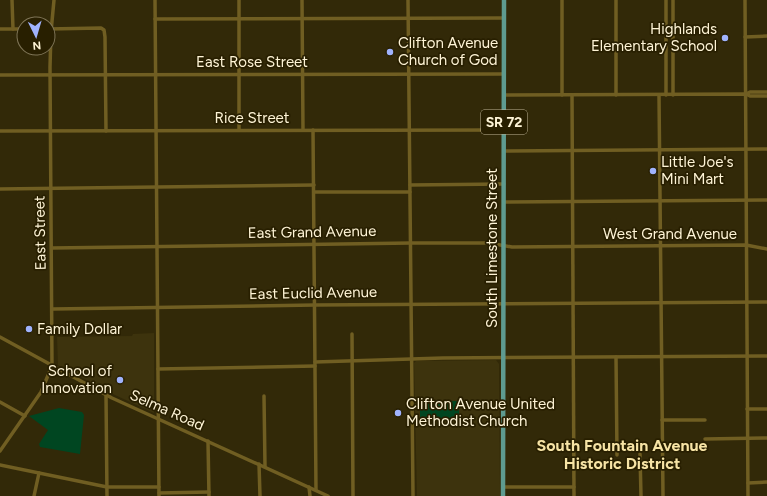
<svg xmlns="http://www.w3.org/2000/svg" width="767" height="496" viewBox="0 0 767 496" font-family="Figtree,sans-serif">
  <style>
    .built { fill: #3d330d }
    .green { fill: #004621 }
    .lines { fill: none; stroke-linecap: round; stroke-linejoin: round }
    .minor { stroke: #705e22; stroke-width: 3.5 }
    .major { stroke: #5e9b90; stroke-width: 4.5 }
    .poi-dot { fill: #a0b3fd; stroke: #281f00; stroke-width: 1.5 }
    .labels { text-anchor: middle; stroke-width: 3.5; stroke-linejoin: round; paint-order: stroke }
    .shield { fill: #281f00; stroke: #beb496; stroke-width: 1 }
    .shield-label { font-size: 14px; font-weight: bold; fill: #fef4d6 }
    .poi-label { font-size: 15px; fill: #fef4d6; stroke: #281f00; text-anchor: start }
    .street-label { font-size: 15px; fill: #fef4d6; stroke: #281f00 }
    .neighbourhood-label { font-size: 16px; font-weight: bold; fill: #f7e4a5; stroke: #281f00 }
  </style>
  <rect width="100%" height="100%" fill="#322908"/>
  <g class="built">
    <path d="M154,333V413L115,395L58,365L57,337L132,336L133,334Z"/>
    <path d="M496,360L499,364L500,496H417L414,363L416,361Z"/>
  </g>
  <g class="green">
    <path d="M459,401V419H420V402Z"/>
    <path d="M59,408L82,412L84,415L80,454L40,447L39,444L48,430L29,416Z"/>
  </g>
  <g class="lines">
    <g class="minor">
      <path d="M12,0L13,29"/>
      <path d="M155,0L159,496"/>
      <path d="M239,0V130"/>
      <path d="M302,0L303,130"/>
      <path d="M408,0L413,496"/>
      <path d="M562,0V95"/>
      <path d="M616,0V95"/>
      <path d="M673,0V95"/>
      <path d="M745,0L748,496"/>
      <path d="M155,19L504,18"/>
      <path d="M0,29H24"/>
      <path d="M48,29L101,28L104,30L105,37L106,131"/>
      <path d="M745,37L767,36"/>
      <path d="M0,75L504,74"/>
      <path d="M746,94L750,92H767"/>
      <path d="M504,95L746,94L750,96H767"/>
      <path d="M572,95L574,496"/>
      <path d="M659,95L663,496"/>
      <path d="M666,95V0"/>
      <path d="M313,130L316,490"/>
      <path d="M0,131L504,130"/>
      <path d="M504,151L767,149"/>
      <path d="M410,185L504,184"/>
      <path d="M0,189L314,185"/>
      <path d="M314,192H410"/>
      <path d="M504,202L767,200"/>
      <path d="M52,248L411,243H489L512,247L746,245L767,249"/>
      <path d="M53,309L315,305L767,302"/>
      <path d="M352,334L353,496"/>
      <path d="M0,337L112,398L328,496"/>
      <path d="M616,357L617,455"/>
      <path d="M315,362L443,358L767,356"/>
      <path d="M158,369L315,366"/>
      <path d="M106,395L107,496"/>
      <path d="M264,396L265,467"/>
      <path d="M0,402L25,416"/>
      <path d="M747,409H767"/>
      <path d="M662,420H705"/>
      <path d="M705,439L767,438"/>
      <path d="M208,441L209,496"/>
      <path d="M0,451L41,392L52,366L50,67L51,32L54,0"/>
      <path d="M640,454L641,496"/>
      <path d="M259,464L260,496"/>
      <path d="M0,465L107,487H159"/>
      <path d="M748,483L767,482"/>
      <path d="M309,487L310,496"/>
      <path d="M503,487H574"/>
      <path d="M159,493L209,492"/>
      <path d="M34,496L39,473"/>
    </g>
    <path class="major" d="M503,496L504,0"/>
  </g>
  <g class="poi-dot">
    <circle cx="725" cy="38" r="4"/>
    <circle cx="390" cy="52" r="4"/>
    <circle cx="653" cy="171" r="4"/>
    <circle cx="29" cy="329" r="4"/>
    <circle cx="120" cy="380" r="4"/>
    <circle cx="398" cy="413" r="4"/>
  </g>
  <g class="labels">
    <rect class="shield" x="481" y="110" width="46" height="24" rx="3"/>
    <g class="shield-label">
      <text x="504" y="127">SR 72</text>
    </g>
    <g class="poi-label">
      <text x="717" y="34" text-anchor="end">Highlands<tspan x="717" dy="17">Elementary School</tspan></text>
      <text x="398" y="48">Clifton Avenue<tspan x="398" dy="17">Church of God</tspan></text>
      <text x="661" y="167">Little Joe's<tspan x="661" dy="17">Mini Mart</tspan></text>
      <text x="37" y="334">Family Dollar</text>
      <text x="112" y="376" text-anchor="end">School of<tspan x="112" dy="17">Innovation</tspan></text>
      <text x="406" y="409">Clifton Avenue United<tspan x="406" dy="17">Methodist Church</tspan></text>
    </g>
    <g class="street-label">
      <text x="252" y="67">East Rose Street</text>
      <text x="252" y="123">Rice Street</text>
      <text transform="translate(312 232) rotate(-1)" y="5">East Grand Avenue</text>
      <text transform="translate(40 233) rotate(-91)" y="5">East Street</text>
      <text x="670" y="239">West Grand Avenue</text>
      <text transform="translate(492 248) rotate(-90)" y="5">South Limestone Street</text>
      <text transform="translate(313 293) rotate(-1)" y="5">East Euclid Avenue</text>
      <text transform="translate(167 410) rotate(24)" y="5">Selma Road</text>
    </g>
    <g class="neighbourhood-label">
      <text x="622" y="451">South Fountain Avenue<tspan x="622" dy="18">Historic District</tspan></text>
    </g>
  </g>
  <g transform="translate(36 36) rotate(175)"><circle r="19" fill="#281f00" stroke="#7e7456"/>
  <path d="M0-3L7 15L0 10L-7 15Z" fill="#a0b3fd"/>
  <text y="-6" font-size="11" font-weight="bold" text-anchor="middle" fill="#fef4d6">N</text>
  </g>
</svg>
